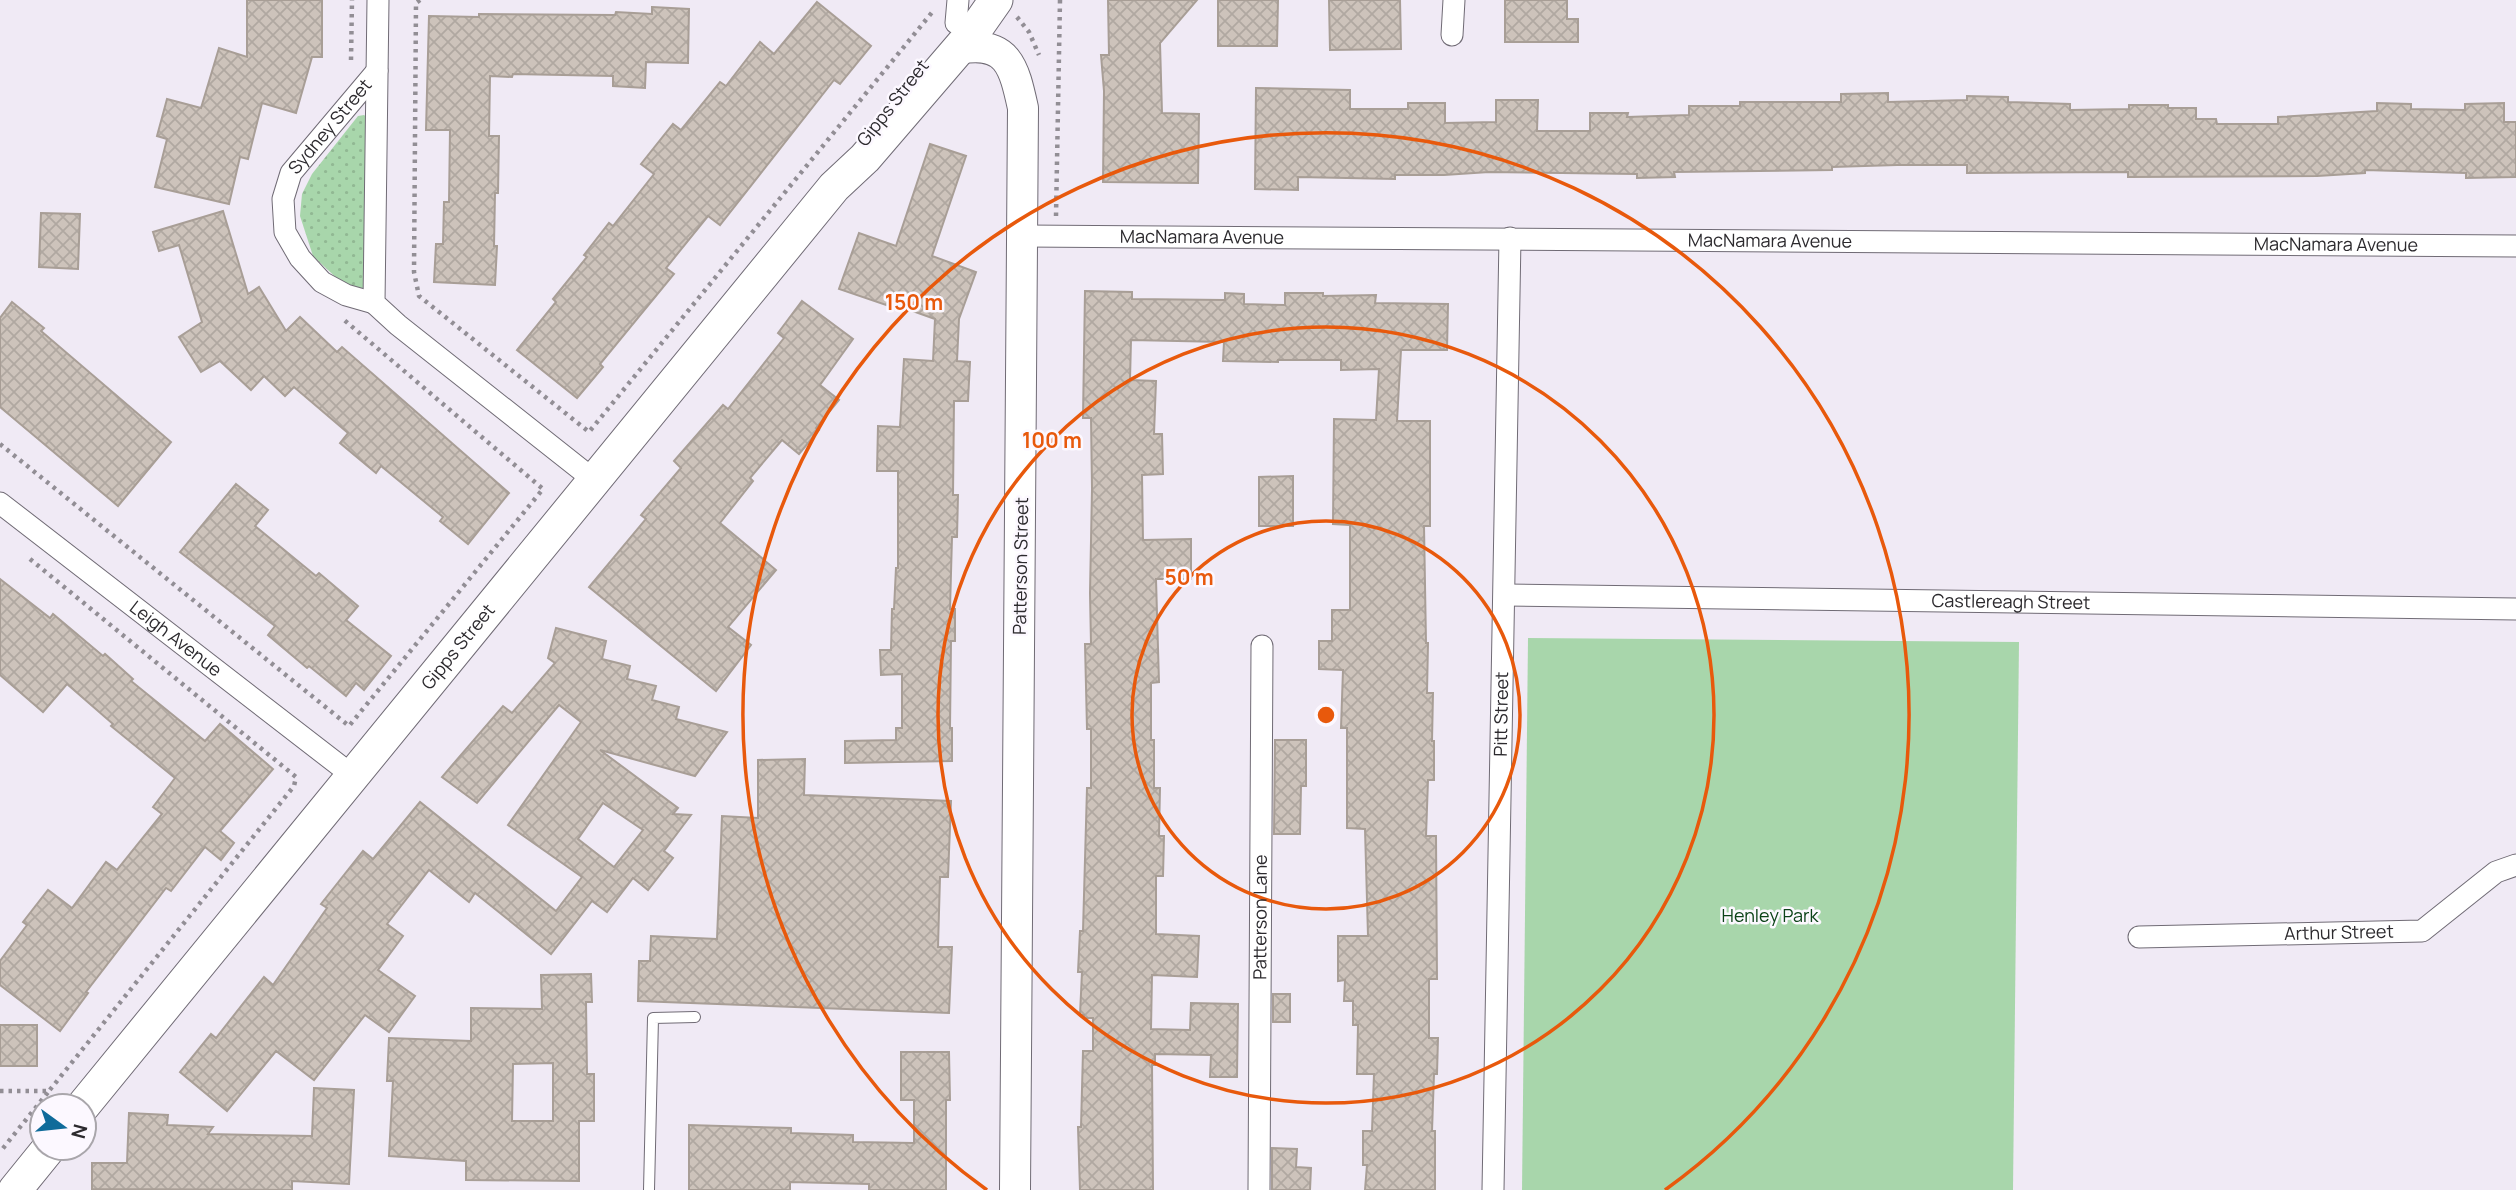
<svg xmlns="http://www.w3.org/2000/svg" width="2516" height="1190" viewBox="0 0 2516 1190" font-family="Manrope,sans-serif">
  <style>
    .grass { fill: url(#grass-dots) }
    .green { fill: #a8d6ab }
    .building { fill: url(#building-cross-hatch); stroke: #a89e96; stroke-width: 2; fill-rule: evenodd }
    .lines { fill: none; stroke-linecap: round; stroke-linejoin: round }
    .lane-casing { stroke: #706b75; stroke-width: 12 }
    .street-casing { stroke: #706b75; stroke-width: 23 }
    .secondary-casing { stroke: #706b75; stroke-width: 32 }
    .primary-casing { stroke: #706b75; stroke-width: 35 }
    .path { stroke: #928e95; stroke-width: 4.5; stroke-dasharray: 3.5 5; stroke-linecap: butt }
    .lane { stroke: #fff; stroke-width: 10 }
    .street { stroke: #fff; stroke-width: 21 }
    .secondary { stroke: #fff; stroke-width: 30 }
    .primary { stroke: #fff; stroke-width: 33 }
    .ring { fill: none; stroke: #e8590c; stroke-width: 3.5 }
    .labels { text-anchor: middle; stroke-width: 5; stroke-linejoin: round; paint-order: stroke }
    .street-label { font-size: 18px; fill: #2c2a2e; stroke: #fcf8ff }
    .park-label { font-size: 18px; fill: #0c4318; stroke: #fcf8ff }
    .centre { fill: #e8590c; stroke: #fcf8ff; stroke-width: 3.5 }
    .ring-label { font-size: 21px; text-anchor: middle; font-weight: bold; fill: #e8590c; stroke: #fcf8ff; stroke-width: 5; stroke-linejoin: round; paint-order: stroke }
  </style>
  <defs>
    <pattern id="grass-dots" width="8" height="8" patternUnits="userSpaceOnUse" patternTransform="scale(1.75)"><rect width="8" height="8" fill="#a8d6ab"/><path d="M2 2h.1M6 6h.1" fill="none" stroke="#91b893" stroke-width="1.8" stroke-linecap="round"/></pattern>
    <pattern id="building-cross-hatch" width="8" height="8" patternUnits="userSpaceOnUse" patternTransform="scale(1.75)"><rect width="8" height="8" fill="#cdc3bb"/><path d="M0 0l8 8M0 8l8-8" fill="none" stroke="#b0a8a1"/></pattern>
  </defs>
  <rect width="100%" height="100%" fill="#f0eaf5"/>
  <path class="grass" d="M364,115L368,118L365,290L344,285L313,256L300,216L302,194L312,174L358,116Z"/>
  <path class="green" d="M1528,638L2019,642L2013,1190H1522Z"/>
  <g class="building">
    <path d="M247,0H322V57H312L296,113L262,103L248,159L240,157L229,204L155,187L167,139L157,136L167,99L201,108L219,48L247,57Z"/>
    <path d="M1108,0H1197L1160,43L1162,113L1199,114L1198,183L1103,182L1104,91L1101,55H1109Z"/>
    <path d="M1218,0H1278L1277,46H1218Z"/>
    <path d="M1329,0H1400L1401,49L1330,50Z"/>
    <path d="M1505,0H1567V19H1578V42H1505Z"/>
    <path d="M817,2L871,46L840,84L834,80L720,225L708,216L666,268L674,274L600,364L603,367L577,398L517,350L556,302L553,299L587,257L584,255L609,223L613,226L654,174L641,164L673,124L681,130L720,82L726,86L760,42L774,54Z"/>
    <path d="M652,7L689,9L688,63L646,62L645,88L613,86V76L513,74L512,77L490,76L489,136H499L498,193H495L494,246H497L495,285L434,282L436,244H443L444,202H449L450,130H426L429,16L479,17V14L615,15L616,12L652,14Z"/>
    <path d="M1256,88L1350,90V109H1408V103H1445V123L1496,122V100H1538L1537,131H1590V113H1628L1627,117L1689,115V106H1740V102H1841V94L1888,93V102L1967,100V96L2008,97V102L2070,104V110L2129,109V105H2168V108H2196V119H2216L2217,124H2278V117L2377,111V103L2411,104V109L2465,110V104L2504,103V122H2516V177L2466,178V173L2365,170V173L2317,176L2128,177V172L1967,173V165H1897L1832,167V170L1674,172L1675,177L1637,178V174L1489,172L1444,175H1395V179L1298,177V190L1255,189Z"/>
    <path d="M930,144L966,156L932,256L976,272L959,319L957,361L970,362L968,401H954L953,495H958L957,537H952L950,609H955V641H951L950,728H952V761L845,763V741L896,740V728H902V674L881,675L880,650H891L892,609H894L896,568H898V471H877L878,426L900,427L904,359L933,361L935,319L893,304L892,307L839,289L859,233L896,246Z"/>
    <path d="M223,211L248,294L259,287L286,331L300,317L337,352L342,347L509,493L468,544L440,521L443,517L381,466L376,473L340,443L348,433L294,387L285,396L264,376L251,390L220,361L201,372L179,337L202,322L179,245L159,251L153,232Z"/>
    <path d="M41,213L80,214L78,269L39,267Z"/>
    <path d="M1085,291L1132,292V299L1225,300V293L1244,294V304L1285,305V293H1323V296L1376,295L1375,303L1448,304L1447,350H1401L1397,421H1430V526H1424L1426,643H1428L1427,693H1433L1432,741H1434V780H1428L1426,836H1436L1437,979H1429V1038H1438L1437,1074H1434L1432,1131H1435V1190H1365L1367,1165H1363V1131H1372L1374,1074H1357L1358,1025H1353V1001H1344L1345,980L1338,981V936H1368L1365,829L1347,828V728H1341L1343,670L1319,669V641H1332V610H1350V525L1333,524L1334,419L1376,420L1379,369L1341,370V360H1278V362L1223,361L1224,342L1131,340L1130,380L1156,381L1154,434H1162L1163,474L1142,475L1143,540L1191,539V579H1156L1159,682L1151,683V740H1154V788H1160L1159,836H1164L1163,876H1156V934L1199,936L1197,977L1152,975L1151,1029L1190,1030L1191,1003L1238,1004L1237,1077H1210L1211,1055L1155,1054V1065H1152L1153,1190H1080L1078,1127H1081L1083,1051H1093V1018H1084V1015H1080L1082,972H1078L1080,931H1083L1087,788H1091V729H1087L1085,644H1091L1090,593L1092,489L1091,418H1083Z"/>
    <path d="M802,301L853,339L820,385L839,400L816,428L819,430L799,454L782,440L750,478L753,481L720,523L776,570L728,627L751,645L716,691L589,587L646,519L641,515L681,468L674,461L723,405L728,409L784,338L778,333Z"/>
    <path d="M12,302L44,328L41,331L171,442L118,506L0,407V318Z"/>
    <path d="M1293,476V526H1259V477Z"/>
    <path d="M236,484L268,510L255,526L316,576L319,573L358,606L346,620L391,656L364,690L356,683L346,696L309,666L307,668L268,635L275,626L180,552Z"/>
    <path d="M0,579L50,618L53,614L103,656L105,654L133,679L131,681L205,741L220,724L273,769L220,831L234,843L221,860L205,847L171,891L166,888L86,992L88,993L60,1031L0,985V961L27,925L23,922L48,890L72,908L106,862L117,870L162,814L153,807L175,778L111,726L113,724L67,684L43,712L0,675Z"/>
    <path d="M556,628L606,641L602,659L630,666L627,679L656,686L652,700L679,707L676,719L727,732L695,776L600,750L678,808L673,814L691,815L664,851L673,858L648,890L633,878L607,912L592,901L551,954L475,893L469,902L429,870L387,924L403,936L378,970L415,996L389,1032L365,1015L314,1080L276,1051L227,1111L180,1072L211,1034L216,1038L264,977L273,985L327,908L321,904L336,885L363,851L373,859L420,802L556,911L582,877L508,825L581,722L559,705L477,803L442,777L503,706L512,713L555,663L548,658ZM603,803L643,830L614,867L578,839Z"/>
    <path d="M1275,740H1306V786H1301L1300,834H1274Z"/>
    <path d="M805,759L804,795L951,801L948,877H940L938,947H952L949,1013L638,1001L639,961H650L651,936L717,939L722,816L758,818V760Z"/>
    <path d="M591,974L592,1002H586L587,1074H594V1121H579V1181L466,1180V1161L389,1156L393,1081H387L389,1038L471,1041V1008L542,1009L541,975ZM553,1063V1121H512L513,1064Z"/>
    <rect x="1273" y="994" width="17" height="28"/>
    <rect x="0" y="1025" width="37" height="41"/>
    <path d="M901,1052H949L950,1100H946V1190H869V1184L790,1182V1190H689V1125L791,1128V1133L853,1135V1142L914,1143V1100H901Z"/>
    <path d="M314,1088L354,1090L349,1184L292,1181V1190L92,1189V1163H127L129,1113L168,1115L167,1125L213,1127L208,1134L312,1136Z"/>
    <path d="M1272,1148L1297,1149L1296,1167L1311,1168L1310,1190H1272Z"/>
  </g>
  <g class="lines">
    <g class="lane-casing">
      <path id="lane" d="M649,1190L653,1018L695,1017"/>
    </g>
    <g class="street-casing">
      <g id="street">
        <path d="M378,0L374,303L398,325L594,480"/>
        <path d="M956,23L958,0"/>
        <path d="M1452,35L1454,0"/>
        <path id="s1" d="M1024,236L2516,246"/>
        <path id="s2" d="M374,303L346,295L322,282L300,258L285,232L283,199L291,173L377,71"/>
        <path id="s3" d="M0,503L353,776"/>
        <path id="s4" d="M1505,595L2516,609"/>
        <path id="s5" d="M2139,937L2422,931L2496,872L2516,865"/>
        <path id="s6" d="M1259,1190L1262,646"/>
        <path id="s7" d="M1493,1190L1510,238"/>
      </g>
    </g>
    <g class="secondary-casing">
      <path id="secondary" d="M959,49C1008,40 1014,67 1023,108L1015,1190"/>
    </g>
    <g class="primary-casing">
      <g id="primary">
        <path id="s8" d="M83,1106L834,187L865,158L975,30L996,0"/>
        <path d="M15,1190L49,1148"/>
      </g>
    </g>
    <g class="path">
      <path d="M420,0L416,3L414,272L419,296L589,432L934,10"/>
      <path d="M1017,17L1029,32L1039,55"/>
      <path d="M351,60L352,0"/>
      <path d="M1056,216L1060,0"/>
      <path d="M0,444L349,726L543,489L343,319"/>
      <path d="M30,559L296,777L294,786L49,1091"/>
      <path d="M0,1091H49L0,1152"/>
    </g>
    <use href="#lane" class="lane"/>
    <use href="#street" class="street"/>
    <use href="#secondary" class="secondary"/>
    <use href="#primary" class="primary"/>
  </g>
  <g class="ring">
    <circle cx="1326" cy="715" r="194"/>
    <circle cx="1326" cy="715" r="388"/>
    <path d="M987 1190A583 583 0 1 1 1665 1190"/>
  </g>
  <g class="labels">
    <g class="street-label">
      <text transform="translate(893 103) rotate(-52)" y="6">Gipps Street</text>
      <text dy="6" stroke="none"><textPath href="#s2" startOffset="240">Sydney Street</textPath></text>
      <text dy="6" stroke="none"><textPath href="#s1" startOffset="178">MacNamara Avenue</textPath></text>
      <text dy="6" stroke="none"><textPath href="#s1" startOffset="746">MacNamara Avenue</textPath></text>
      <text dy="6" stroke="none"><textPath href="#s1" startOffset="1312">MacNamara Avenue</textPath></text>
      <text transform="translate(1021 566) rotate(-89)" y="6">Patterson Street</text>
      <text dy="6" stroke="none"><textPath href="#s4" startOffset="506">Castlereagh Street</textPath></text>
      <text dy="6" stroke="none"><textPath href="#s3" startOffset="222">Leigh Avenue</textPath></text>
      <text dy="6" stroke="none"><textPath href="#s8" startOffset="593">Gipps Street</textPath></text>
      <text dy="6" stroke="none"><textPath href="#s7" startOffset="476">Pitt Street</textPath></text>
      <text dy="6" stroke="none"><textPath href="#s6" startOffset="273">Patterson Lane</textPath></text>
      <text dy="6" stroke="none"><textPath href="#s5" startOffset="200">Arthur Street</textPath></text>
    </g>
    <g class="park-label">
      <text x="1770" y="922">Henley Park</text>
    </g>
  </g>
  <circle cx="1326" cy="715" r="10" class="centre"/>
  <g class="ring-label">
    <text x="914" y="310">150 m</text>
    <text x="1052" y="448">100 m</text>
    <text x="1189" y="585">50 m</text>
  </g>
  <g transform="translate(63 1127) rotate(105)"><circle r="33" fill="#fcf8ff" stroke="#a9a6ab" stroke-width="2"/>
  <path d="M0-5L12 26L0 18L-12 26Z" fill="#0f6b9a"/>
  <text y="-10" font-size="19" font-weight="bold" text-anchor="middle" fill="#2c2a2e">N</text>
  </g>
</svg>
